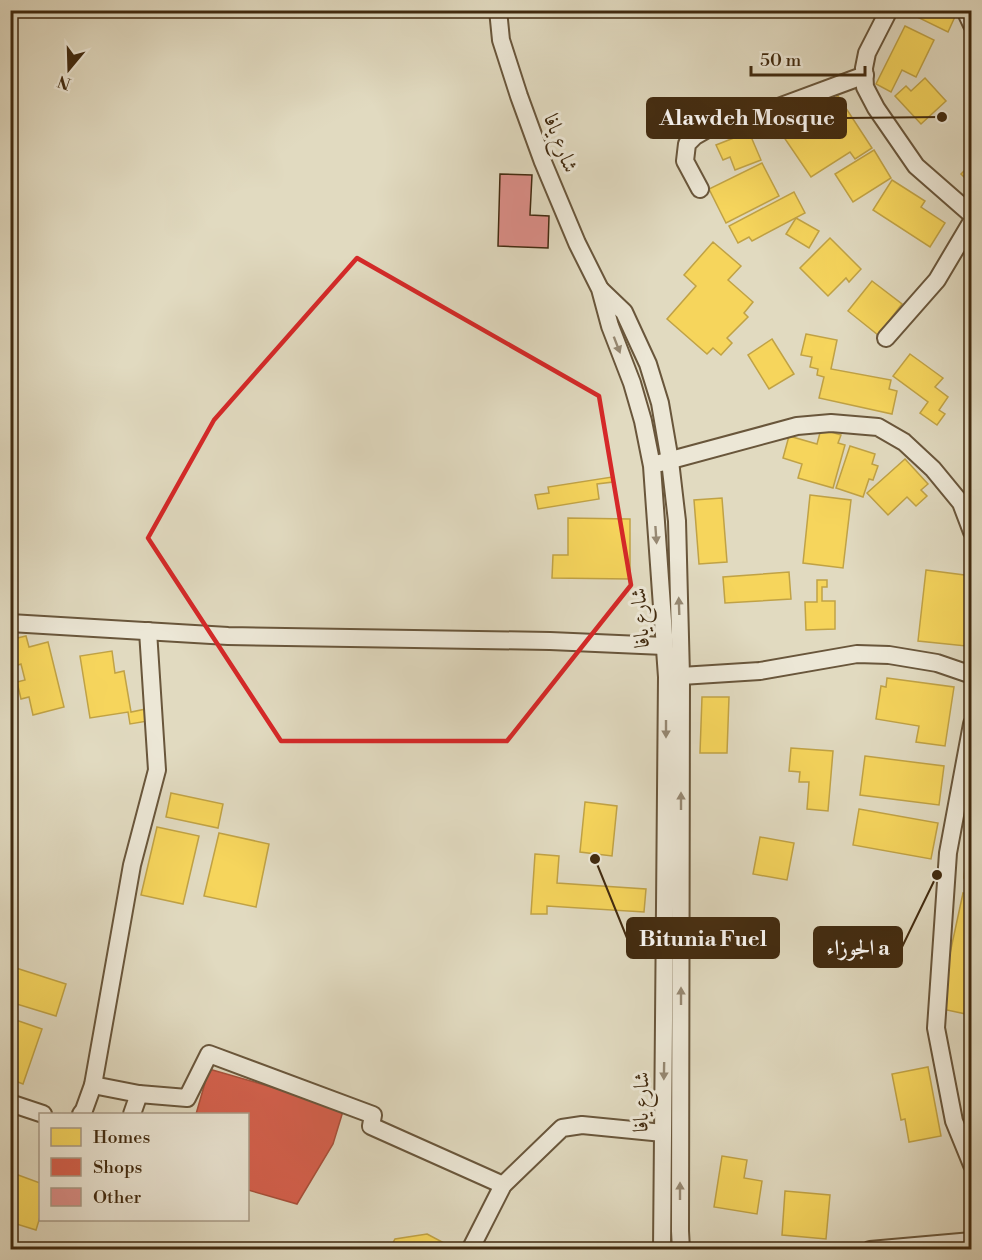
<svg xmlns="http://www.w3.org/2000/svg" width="982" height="1260" viewBox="0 0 982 1260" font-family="'Libre Bodoni',Amiri,serif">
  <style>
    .homes { fill: #f6d55c; stroke: #c0a245; stroke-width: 1.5 }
    .shops { fill: #d6604d; stroke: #a9503a; stroke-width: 1.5 }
    .building { fill: #db8e88; stroke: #412a0f; stroke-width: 1.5 }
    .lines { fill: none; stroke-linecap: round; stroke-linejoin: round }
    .minor-casing { stroke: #69563b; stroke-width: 20 }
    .minor { stroke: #ece7d6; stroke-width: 16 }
    .oneway { fill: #968872 }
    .marked { fill: none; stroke: #d62828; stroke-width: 4.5; stroke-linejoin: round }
    .labels { text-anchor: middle; stroke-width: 6; stroke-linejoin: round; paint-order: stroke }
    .street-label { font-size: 21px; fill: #412a0f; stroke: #ece7d6 }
    .leader { fill: none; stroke: #412a0f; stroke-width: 2 }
    .callout-dot { fill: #412a0f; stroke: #ece7d6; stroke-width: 2 }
    .callout { fill: #412a0f; stroke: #412a0f; stroke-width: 2 }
    .callout-label { font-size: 22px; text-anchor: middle; font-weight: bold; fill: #fff }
  </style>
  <rect width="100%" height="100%" fill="#e1dac0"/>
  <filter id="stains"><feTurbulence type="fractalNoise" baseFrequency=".00333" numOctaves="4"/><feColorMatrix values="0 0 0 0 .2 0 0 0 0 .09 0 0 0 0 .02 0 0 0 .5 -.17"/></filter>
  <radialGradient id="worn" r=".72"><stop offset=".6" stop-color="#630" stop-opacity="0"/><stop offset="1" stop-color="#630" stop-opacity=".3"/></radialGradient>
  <g class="homes">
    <path d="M915,10H958L948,32L913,15Z"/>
    <path d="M905,26L934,40L916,77L902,70L891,92L876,84Z"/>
    <path d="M925,78L946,101L921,124L895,96L906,86L911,91Z"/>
    <path d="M838,96L872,148L855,159L850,152L811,177L781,133Z"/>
    <path d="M749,132L761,160L735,170L730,157L723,160L716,145Z"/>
    <path d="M874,150L891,178L853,202L835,174Z"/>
    <path d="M762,163L779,196L726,223L709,189Z"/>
    <path d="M972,163V185L961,174Z"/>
    <path d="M892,180L925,201L921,207L945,223L930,247L873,210Z"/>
    <path d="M794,192L805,213L752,241L749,237L738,243L729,226Z"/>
    <path d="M796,218L819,231L809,248L786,234Z"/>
    <path d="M830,238L861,269L849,282L846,278L828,296L800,268Z"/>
    <path d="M713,242L741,266L728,280L753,302L744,313L748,317L727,338L732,343L721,355L713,348L707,354L667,319L696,286L684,275Z"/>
    <path d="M872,281L902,304L878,335L848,311Z"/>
    <path d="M806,334L837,340L831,369L891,380L889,389L897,391L892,414L819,398L824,377L817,375L818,369L810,367L812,357L801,355Z"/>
    <path d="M772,339L794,374L769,389L748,355Z"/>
    <path d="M910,354L943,378L935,387L948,397L939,410L945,414L937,425L920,413L928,402L893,376Z"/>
    <path d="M821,429L841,435L838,443L845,445L833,488L798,478L802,464L783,458L789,436L817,444Z"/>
    <path d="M850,446L875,454L872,464L878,466L873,480L869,479L863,497L836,488Z"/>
    <path d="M905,459L928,484L921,490L927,496L916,506L907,497L888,515L867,493Z"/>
    <path d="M612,477L613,482L597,484L599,499L538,509L535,495L549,493L548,487Z"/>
    <path d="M810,495L851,500L843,568L803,563Z"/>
    <path d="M722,498L727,562L699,564L694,500Z"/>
    <path d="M568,518L630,519V579L552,578L553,555H568Z"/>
    <path d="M926,570L972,576V596L966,646L918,641Z"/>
    <path d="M789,572L791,599L725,603L723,577Z"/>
    <path d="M817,580H827V587H822V601H835V629L806,630L805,602H817Z"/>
    <path d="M26,636L29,647L48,642L64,707L33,715L29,697L21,699L17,682L25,680L21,664L15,666L10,650L16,648L13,639Z"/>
    <path d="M112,651L115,673L124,671L131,712L146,709L148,721L130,724L128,712L90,718L80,656Z"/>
    <path d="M887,678L954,687L945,746L916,742L919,726L876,719L881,686L886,687Z"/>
    <path d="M702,697H729L727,753H700Z"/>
    <path d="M791,748L833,751L828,811L807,809L809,782H799L800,772L789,771Z"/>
    <path d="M865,756L944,766L939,805L860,795Z"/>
    <path d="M171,793L223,804L218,828L166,817Z"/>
    <path d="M585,802L617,806L612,856L580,852Z"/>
    <path d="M859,809L938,823L931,859L853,845Z"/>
    <path d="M157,827L199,836L183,904L141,895Z"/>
    <path d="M219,833L269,844L256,907L204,896Z"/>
    <path d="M760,837L794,843L787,880L753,874Z"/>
    <path d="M968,838L972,839V879L964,878Z"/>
    <path d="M535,854L559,856L557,883L646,889L644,912L547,906V914H531Z"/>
    <path d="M963,893L972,895V990L966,1014L942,1009L943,986Z"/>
    <path d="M16,968L66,984L56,1016L10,1002V984Z"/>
    <path d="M10,1018L42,1029L23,1084L10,1079Z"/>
    <path d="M928,1067L941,1136L909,1142L905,1119L901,1120L892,1074Z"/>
    <path d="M722,1156L747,1160L744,1178L762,1181L757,1214L714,1207Z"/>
    <path d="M10,1172L40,1183V1217L36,1230L10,1222Z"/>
    <path d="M785,1191L830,1195L826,1239L782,1235Z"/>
    <path d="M427,1234L448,1245L446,1250H389L395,1239Z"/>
  </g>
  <path class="shops" d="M209,1069L344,1108L333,1144L297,1204L248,1190V1114H196Z"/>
  <path class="building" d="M500,174L532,175L530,215L549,216L548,248L498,246Z"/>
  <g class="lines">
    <g class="minor-casing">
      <g id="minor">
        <path d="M498,10L501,40L519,96L543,162L577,243L600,289L610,326L632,383L643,421L652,466L667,677L662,1250"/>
        <path d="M889,10L867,53L864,68L865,87L876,108L916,166L972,215"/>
        <path d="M965,10L972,25"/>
        <path d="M700,189L685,161L687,144L695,136L709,128L765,112L865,75"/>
        <path d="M601,290L624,312L648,364L660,403L670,461L677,521L681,676L680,1231L681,1250"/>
        <path d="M886,338L937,280L972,221"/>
        <path d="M660,463L797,426L831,423L878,427L904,442L933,469L961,503L972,532"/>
        <path d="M10,623L228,636L550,641L664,646"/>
        <path d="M681,676L760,671L857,654L889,655L937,663L972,675"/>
        <path d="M972,724L948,853L936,1028L954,1121L972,1165"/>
        <path d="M93,1085L139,1094L132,1114"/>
        <path d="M139,1094L187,1098L209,1054L373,1115L371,1126L503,1185"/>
        <path d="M10,1103L43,1114"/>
        <path d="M81,1114L84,1110L93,1085L132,865L157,770L148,631"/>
        <path d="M470,1250L503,1185L562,1128L582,1125L663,1133"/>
        <path d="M870,1250L972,1241"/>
      </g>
    </g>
    <use href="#minor" class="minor"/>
  </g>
  <defs><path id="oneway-solid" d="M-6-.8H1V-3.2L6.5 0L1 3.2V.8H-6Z" transform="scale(1.5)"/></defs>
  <g class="oneway">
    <use href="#oneway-solid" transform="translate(617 345) rotate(69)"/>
    <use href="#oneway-solid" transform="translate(656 535) rotate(86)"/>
    <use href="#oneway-solid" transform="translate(679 606) rotate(-92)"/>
    <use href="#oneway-solid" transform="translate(666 729) rotate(90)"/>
    <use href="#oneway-solid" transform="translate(681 801) rotate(-90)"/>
    <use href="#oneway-solid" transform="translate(681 996) rotate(-90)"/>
    <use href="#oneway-solid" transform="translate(664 1071) rotate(91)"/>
    <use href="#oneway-solid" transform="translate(680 1191) rotate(-90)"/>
  </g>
  <path class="marked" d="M357,258L599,396L631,585L507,741H281L148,538L214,420Z"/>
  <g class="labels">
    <g class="street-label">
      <text transform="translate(561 143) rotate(69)" y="7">شارع يافا</text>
      <text transform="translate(640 618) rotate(-94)" y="7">شارع يافا</text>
      <text transform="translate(641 1102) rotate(-89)" y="7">شارع يافا</text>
    </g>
  </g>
  <path class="leader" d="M942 117L846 118M595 859L627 938M937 875L902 947"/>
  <g class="callout-dot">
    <circle cx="942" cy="117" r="6"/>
    <circle cx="595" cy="859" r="6"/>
    <circle cx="937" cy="875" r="6"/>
  </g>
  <g class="callout">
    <rect x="647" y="98" width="199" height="40" rx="6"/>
    <rect x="627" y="918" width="152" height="40" rx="6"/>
    <rect x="814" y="927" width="88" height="40" rx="6"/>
  </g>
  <g class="callout-label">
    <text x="747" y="125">Alawdeh Mosque</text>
    <text x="703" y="946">Bitunia Fuel</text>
    <text x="858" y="955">الجوزاء a</text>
  </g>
  <rect width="982" height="1260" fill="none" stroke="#e1dac0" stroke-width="36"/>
  <rect x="12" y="12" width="958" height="1236" fill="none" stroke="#412a0f" stroke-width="3"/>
  <rect x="18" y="18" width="946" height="1224" fill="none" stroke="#412a0f" stroke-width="1.5"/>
  <rect x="39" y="1113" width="210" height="108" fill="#ece7d6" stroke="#a89b86" stroke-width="1.5"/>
  <rect x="51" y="1128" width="30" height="18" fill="#f6d55c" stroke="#a89b86" stroke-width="1.5"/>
  <text x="93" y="1143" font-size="18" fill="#412a0f">Homes</text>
  <rect x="51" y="1158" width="30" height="18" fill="#d6604d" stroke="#a89b86" stroke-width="1.5"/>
  <text x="93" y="1173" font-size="18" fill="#412a0f">Shops</text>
  <rect x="51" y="1188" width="30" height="18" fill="#db8e88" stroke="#a89b86" stroke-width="1.5"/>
  <text x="93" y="1203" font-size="18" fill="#412a0f">Other</text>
  <g transform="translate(69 69) rotate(199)" stroke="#ece7d6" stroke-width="4.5" paint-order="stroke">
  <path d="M0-4.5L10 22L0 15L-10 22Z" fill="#412a0f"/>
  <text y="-9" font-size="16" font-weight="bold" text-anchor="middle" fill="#412a0f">N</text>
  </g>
  <path d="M751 66v9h114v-9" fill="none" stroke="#412a0f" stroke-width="3"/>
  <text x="760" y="66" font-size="18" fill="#412a0f" stroke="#ece7d6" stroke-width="4.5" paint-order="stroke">50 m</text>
  <rect width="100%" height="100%" filter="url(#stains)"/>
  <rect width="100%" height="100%" fill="url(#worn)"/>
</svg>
